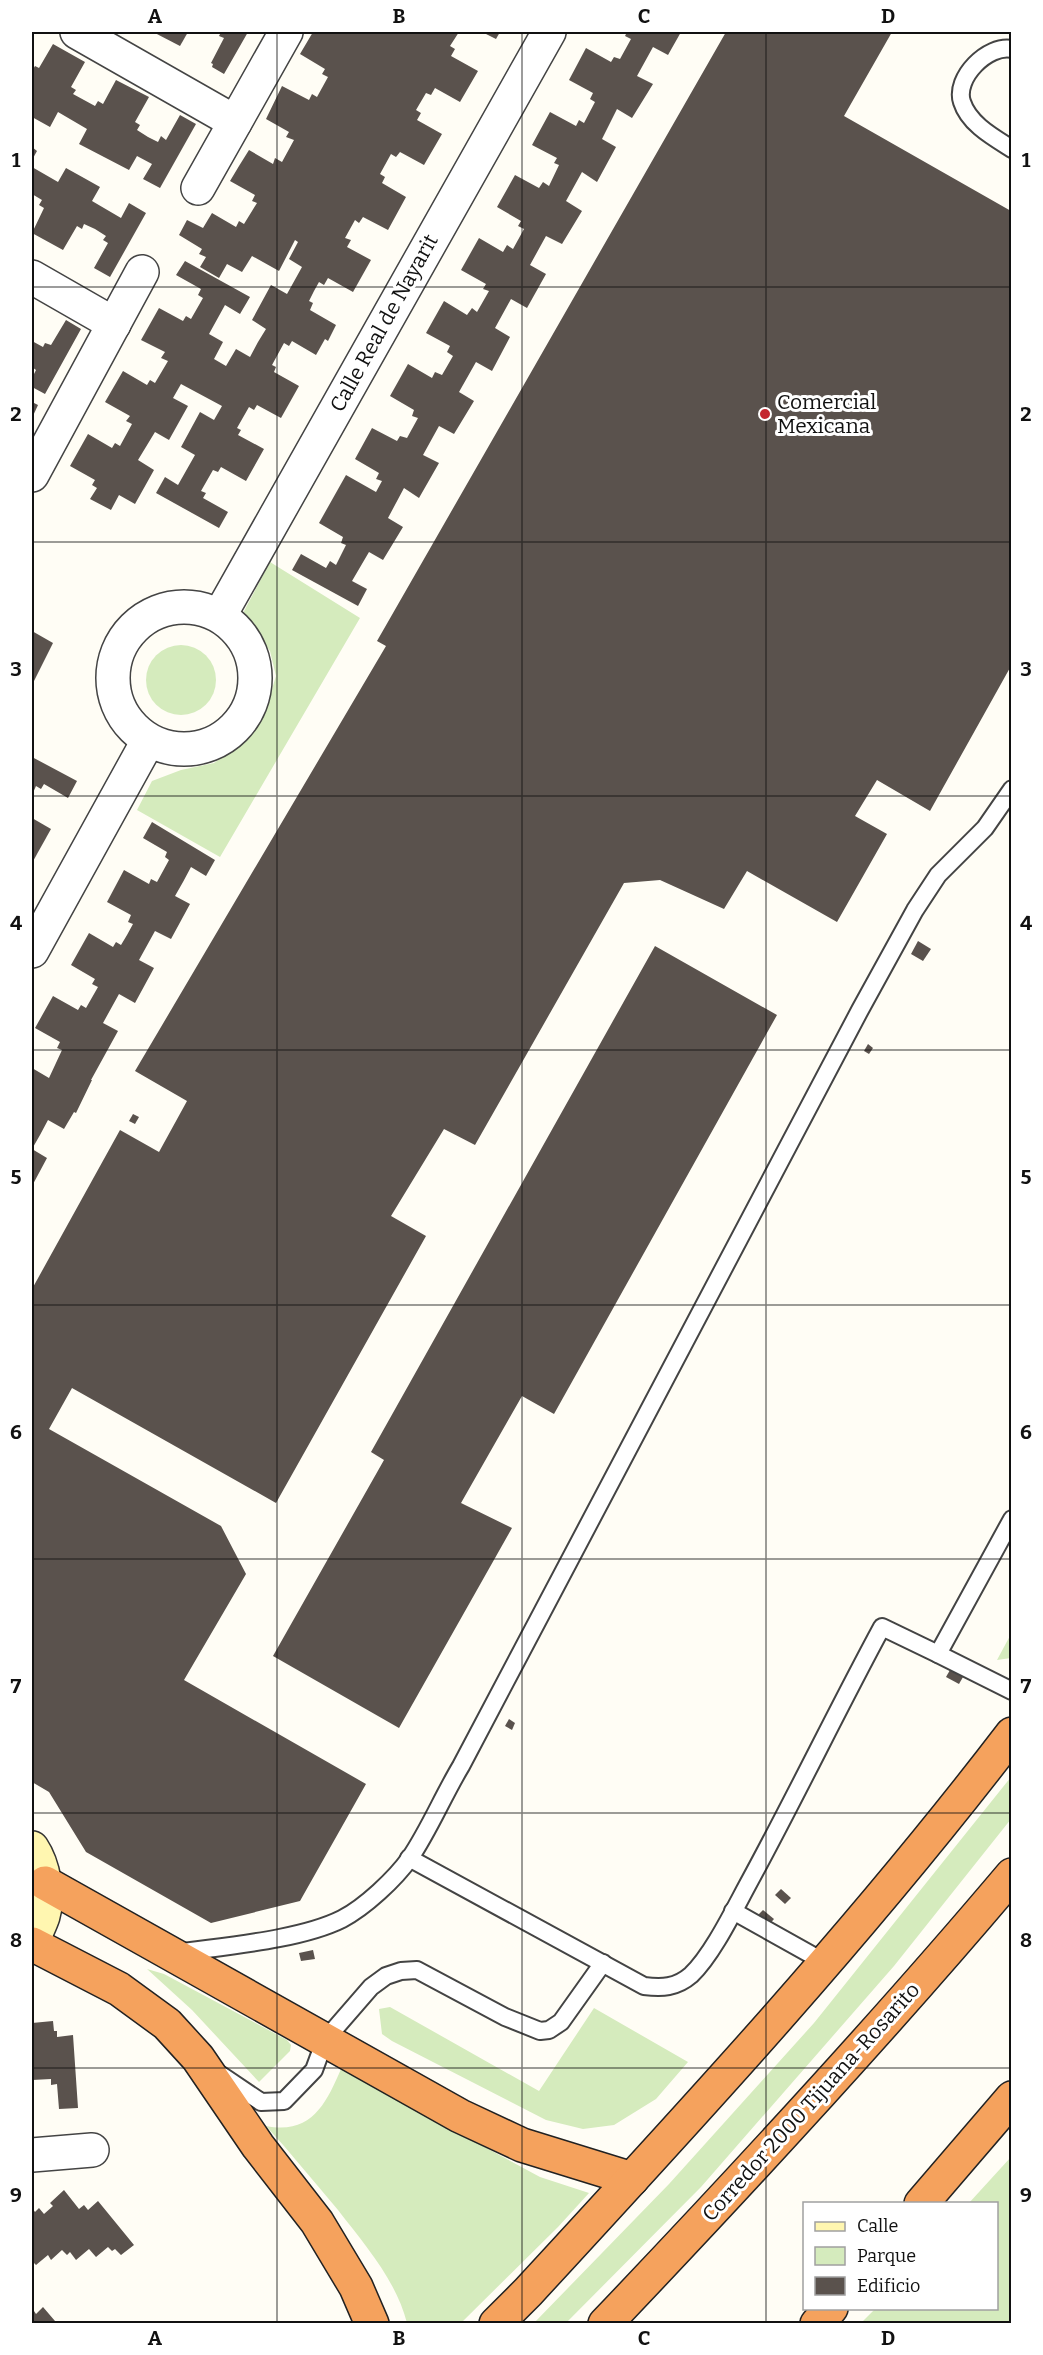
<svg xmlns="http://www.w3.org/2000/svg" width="1043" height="2355" viewBox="0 0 1043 2355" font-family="Bitter,serif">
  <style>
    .green { fill: #d5ebbd }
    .building { fill: #5a524d }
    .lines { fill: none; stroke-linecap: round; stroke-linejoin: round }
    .lane-casing { stroke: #444; stroke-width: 20 }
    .street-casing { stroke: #444; stroke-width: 36 }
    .secondary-casing { stroke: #333; stroke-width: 36 }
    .highway-casing { stroke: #222; stroke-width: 36 }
    .lane { stroke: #fff; stroke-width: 16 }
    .street { stroke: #fff; stroke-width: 33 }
    .secondary { stroke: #fff6b0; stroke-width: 33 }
    .highway { stroke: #f5a25d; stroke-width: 33 }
    .grid { fill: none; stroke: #111; stroke-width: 1.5; stroke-opacity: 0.55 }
    .poi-dot { fill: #c4262e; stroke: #fff; stroke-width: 2 }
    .labels { text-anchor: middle; stroke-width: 6; stroke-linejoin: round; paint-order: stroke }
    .street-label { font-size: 21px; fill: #111; stroke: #fff }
    .poi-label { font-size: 21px; fill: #111; stroke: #fff; text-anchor: start }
    .neatline { fill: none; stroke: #111; stroke-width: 2 }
    .grid-label { font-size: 20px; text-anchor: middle; font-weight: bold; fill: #111 }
  </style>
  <rect width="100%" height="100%" fill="#fffdf5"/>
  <g class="green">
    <path d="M270,562L360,618L220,857L137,810L152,781L181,770L214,763L244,742L264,715L276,676L270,651L242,615Z"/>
    <circle cx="181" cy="680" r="35"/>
    <path d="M1011,1634V1658L997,1660Z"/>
    <path d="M1011,1777V1819L894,1966L701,2187L566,2323H534L669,2184L814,2023Z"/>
    <path d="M147,1969L164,1974L287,2040L291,2045L290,2051L259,2082L192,2010Z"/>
    <path d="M390,2007L539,2091L594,2008L688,2062L656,2099L614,2125L583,2129L546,2120L392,2041L382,2034L379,2009Z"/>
    <path d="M341,2069L540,2177L589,2193L558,2227L461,2323H407C396,2280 365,2245 338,2210C314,2182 291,2153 266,2126C311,2135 326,2104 341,2069Z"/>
    <path d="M1011,2157V2323H861L875,2309L996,2308V2204L969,2203Z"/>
  </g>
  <g class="building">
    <path d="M153,32H188L180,46Z"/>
    <path d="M221,32H248L224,74L212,67L213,64L211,63L224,38L219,36Z"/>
    <path d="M313,32H459L450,46L455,49L451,56L478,71L460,102L435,88L431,95L426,93L416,110L421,113L417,120L442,134L424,165L400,152L396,157L391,154L380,174L385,177L382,183L406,197L388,230L363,217L359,223L355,220L345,238L351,240L347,247L371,260L353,292L328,278L324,285L319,282L314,291L309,301L313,303L310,310L336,325L328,341L325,339L316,355L292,341L289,346L284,343L272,365L276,367L274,372L299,386L281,418L257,405L254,410L249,407L237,428L241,430L238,435L264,449L246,481L221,467L218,472L213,470L201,491L206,493L203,498L228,512L219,528L156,493L165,477L178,485L195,455L181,447L200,412L214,420L222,406L181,384L173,398L188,406L169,440L155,432L138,460L154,470L135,504L119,495L111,510L90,499L97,488L92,485L95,480L70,466L88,434L112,448L115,443L120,446L132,424L126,421L130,416L105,402L123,371L147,385L150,380L155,383L168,361L161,358L165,352L141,340L159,308L183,321L186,316L191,319L203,298L198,295L201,289L176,275L185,261L250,297L240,314L225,305L209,334L223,342L214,359L226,366L236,349L250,357L258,342L266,329L252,320L271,285L287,294L302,267L289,259L298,242L295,240L279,271L252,256L242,272L227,264L219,278L200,267L206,257L199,254L202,249L179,235L187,220L203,228L212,213L236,227L239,221L244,224L257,203L252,201L255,195L230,181L239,166L249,150L273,164L275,158L282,162L294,140L286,137L289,132L266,119L282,86L309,100L312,94L317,97L328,77L322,74L325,69L300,54Z"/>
    <path d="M482,32H500L496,39Z"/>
    <path d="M627,32H681L668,55L653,47L637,76L653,84L632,118L617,109L602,139L616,147L597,182L582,172L566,201L582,211L562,244L546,236L530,265L546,274L527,308L511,299L495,328L510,337L492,371L476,362L459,392L474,401L454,434L439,426L423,455L439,463L419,498L404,488L388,518L403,527L383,560L369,552L352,581L367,589L358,606L292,570L301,554L326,568L330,561L336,565L346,545L341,543L343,537L319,523L346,475L376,492L382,481L376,479L379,473L355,459L372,428L397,441L400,436L407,438L418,418L412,416L414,410L390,396L408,364L432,378L435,372L442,375L453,356L447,352L450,346L426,333L444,301L467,315L472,308L477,312L489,291L483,289L486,284L461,270L479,238L503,252L507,245L513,249L524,229L518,226L521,221L497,207L515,175L539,188L543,182L549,186L559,165L554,163L557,158L532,145L550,112L576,126L579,120L584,123L595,102L590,99L593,93L569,80L586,48L611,62L614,57L620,59L631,39L625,36Z"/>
    <path d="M726,32H892L844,116L1011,211V666L930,811L877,780L855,816L887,834L837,922L747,871L724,909L660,880L624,883L475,1145L444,1129L391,1216L426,1236L276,1503L72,1388L49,1429L221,1526L246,1574L184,1680L366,1784L300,1901L211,1923L86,1852L49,1792L32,1782V1289L120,1130L159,1152L187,1101L135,1071L386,646L377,641Z"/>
    <path d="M53,44L85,62L71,87L76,90L73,94L95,106L98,101L103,104L116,80L149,97L135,122L140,125L137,130L148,137L158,142L161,136L166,140L180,115L196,124L160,188L143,179L152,164L137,156L129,170L79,144L87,129L58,112L50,127L32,117V71L35,66L39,68Z"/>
    <path d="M32,147L37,151L32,160Z"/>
    <path d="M32,167L58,182L66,168L84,178L100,187L92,201L121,218L129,203L146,213L110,277L94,268L108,243L103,240L106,236L95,229L84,224L82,229L77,226L63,250L32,233L44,208L39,205L42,200L32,194Z"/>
    <path d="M66,320L81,329L45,394L32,387V378L36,370L32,367V341L43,347L45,343L51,345Z"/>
    <path d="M32,402L38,405L32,418Z"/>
    <path d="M32,631L53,643L32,685Z"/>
    <path d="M32,757L77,781L68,798L44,784L41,789L36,786L32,795Z"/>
    <path d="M32,818L51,829L32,863Z"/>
    <path d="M152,822L215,860L206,876L191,867L183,882L175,896L190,904L171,939L155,931L139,960L154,968L135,1003L119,994L103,1023L118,1031L91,1080H92L76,1113L74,1112L64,1129L48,1120L40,1135L32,1149L47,1158L32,1186V1068L49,1078L62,1050L57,1048L60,1042L35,1028L53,996L78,1010L81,1005L86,1008L98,987L92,984L95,979L71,965L89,933L113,947L116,942L121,945L127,935L133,924L128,922L131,915L107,902L124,870L149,884L151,879L157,882L169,860L165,857L167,852L143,838Z"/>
    <path d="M918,941L931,949L923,961L911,954Z"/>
    <path d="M655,946L777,1015L554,1414L522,1396L461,1503L512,1528L399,1728L273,1656L384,1460L371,1452Z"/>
    <path d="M868,1044L873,1048L869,1054L864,1051Z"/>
    <path d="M133,1114L139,1117L135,1124L129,1121Z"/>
    <path d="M950,1670L963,1677L959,1684L946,1677Z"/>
    <path d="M509,1719L515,1723L512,1730L505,1726Z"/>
    <path d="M781,1889L791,1898L785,1904L775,1895Z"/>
    <path d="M763,1910L774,1919L768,1926L757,1916Z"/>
    <path d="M313,1950L315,1959L301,1961L299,1953Z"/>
    <path d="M53,2021L54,2031H57V2037L73,2035L78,2108L59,2109L57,2084L51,2085V2079L32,2080V2023Z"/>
    <path d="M64,2190L79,2209L84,2205L88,2210L98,2201L134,2245L121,2255L115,2249L112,2251L108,2247L96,2257L89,2249L76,2260L70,2252L67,2255L62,2250L51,2260L48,2255L36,2265L32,2261V2208L35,2212L39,2208L44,2214L53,2206L50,2203Z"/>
    <path d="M43,2307L55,2321L53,2324H32V2313L34,2311L36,2314Z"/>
  </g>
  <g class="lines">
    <g class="lane-casing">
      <g id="lane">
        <path d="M1012,49C988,44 954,78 962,102C969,124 993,137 1012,149"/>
        <path d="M938,1654L1012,1691"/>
        <path d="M409,1858L644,1986C662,1988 676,1988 691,1975C712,1955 733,1912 747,1886C794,1800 836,1712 882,1627L938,1654L1012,1519"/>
        <path d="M733,1911L826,1963"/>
        <path d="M177,1953C225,1946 300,1940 342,1919C365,1907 395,1879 410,1858C429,1830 443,1796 461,1766L860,1010L915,910L938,875L985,828L1012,789"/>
        <path d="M221,2075L261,2102L284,2101L314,2070L325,2040L371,1987L386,1976L401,1971L417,1970L505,2017L540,2031L549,2030L561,2022L603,1963"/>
      </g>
    </g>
    <g class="street-casing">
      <g id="street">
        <path d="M77,32L235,122"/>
        <path d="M198,188L286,32"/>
        <path d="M32,277L114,324"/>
        <path d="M32,475L142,272"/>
        <circle cx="184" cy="678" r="71"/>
        <path d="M220,615L549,32"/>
        <path d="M32,951L148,741"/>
        <path d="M32,2155L92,2150"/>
      </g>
    </g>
    <g class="secondary-casing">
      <path id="secondary" d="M32,1848C44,1866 49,1896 43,1916C40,1925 35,1934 32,1943"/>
    </g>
    <g class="highway-casing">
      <g id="highway">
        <path d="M45,1883L460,2116L522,2145L632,2179"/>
        <path d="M32,1944L119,1989L167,2024L198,2058L258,2146L317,2222L356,2287L372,2324"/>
        <path d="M921,2204L1012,2098"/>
        <path d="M496,2324L528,2292C695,2111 862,1930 1012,1734"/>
        <path d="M605,2324C744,2178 882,2029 1012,1875"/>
        <path d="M817,2324L831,2308"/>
      </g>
    </g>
    <use href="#lane" class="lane"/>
    <use href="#street" class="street"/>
    <use href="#secondary" class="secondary"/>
    <use href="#highway" class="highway"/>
  </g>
  <path class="grid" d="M277,32V2324M522,32V2324M766,32V2324M32,287H1012M32,542H1012M32,796H1012M32,1050H1012M32,1305H1012M32,1559H1012M32,1813H1012M32,2068H1012"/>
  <circle class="poi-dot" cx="765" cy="414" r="6"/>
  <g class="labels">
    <g class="street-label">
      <text transform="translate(384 323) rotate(-61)" y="7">Calle Real de Nayarit</text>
      <text transform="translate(811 2102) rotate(-48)" y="7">Corredor 2000 Tijuana-Rosarito</text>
    </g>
    <g class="poi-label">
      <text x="777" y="409">Comercial<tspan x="777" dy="24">Mexicana</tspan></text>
    </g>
  </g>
  <rect width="1043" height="2355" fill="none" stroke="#ffffff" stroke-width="66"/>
  <rect x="803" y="2202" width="195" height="108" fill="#ffffff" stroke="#a0a0a0" stroke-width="1.5"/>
  <rect x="815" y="2222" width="30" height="9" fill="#fff6b0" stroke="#a0a0a0" stroke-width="1.5"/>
  <text x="857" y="2232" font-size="18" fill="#111111">Calle</text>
  <rect x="815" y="2247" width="30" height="18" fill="#d5ebbd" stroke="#a0a0a0" stroke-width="1.5"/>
  <text x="857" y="2262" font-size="18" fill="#111111">Parque</text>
  <rect x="815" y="2277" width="30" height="18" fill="#5a524d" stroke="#a0a0a0" stroke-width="1.5"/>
  <text x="857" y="2292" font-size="18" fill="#111111">Edificio</text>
  <rect x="33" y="33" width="977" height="2289" class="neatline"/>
  <g class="grid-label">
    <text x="155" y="23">A</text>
    <text x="399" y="23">B</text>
    <text x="644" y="23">C</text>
    <text x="888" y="23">D</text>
    <text x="16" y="167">1</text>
    <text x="1026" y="167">1</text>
    <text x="16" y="421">2</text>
    <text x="1026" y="421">2</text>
    <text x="16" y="676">3</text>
    <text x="1026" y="676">3</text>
    <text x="16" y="930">4</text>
    <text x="1026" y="930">4</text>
    <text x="16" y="1184">5</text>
    <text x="1026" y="1184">5</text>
    <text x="16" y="1439">6</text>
    <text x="1026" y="1439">6</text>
    <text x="16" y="1693">7</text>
    <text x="1026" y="1693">7</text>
    <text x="16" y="1947">8</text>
    <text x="1026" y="1947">8</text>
    <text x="16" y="2202">9</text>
    <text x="1026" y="2202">9</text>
    <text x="155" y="2345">A</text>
    <text x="399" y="2345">B</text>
    <text x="644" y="2345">C</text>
    <text x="888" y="2345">D</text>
  </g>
</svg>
